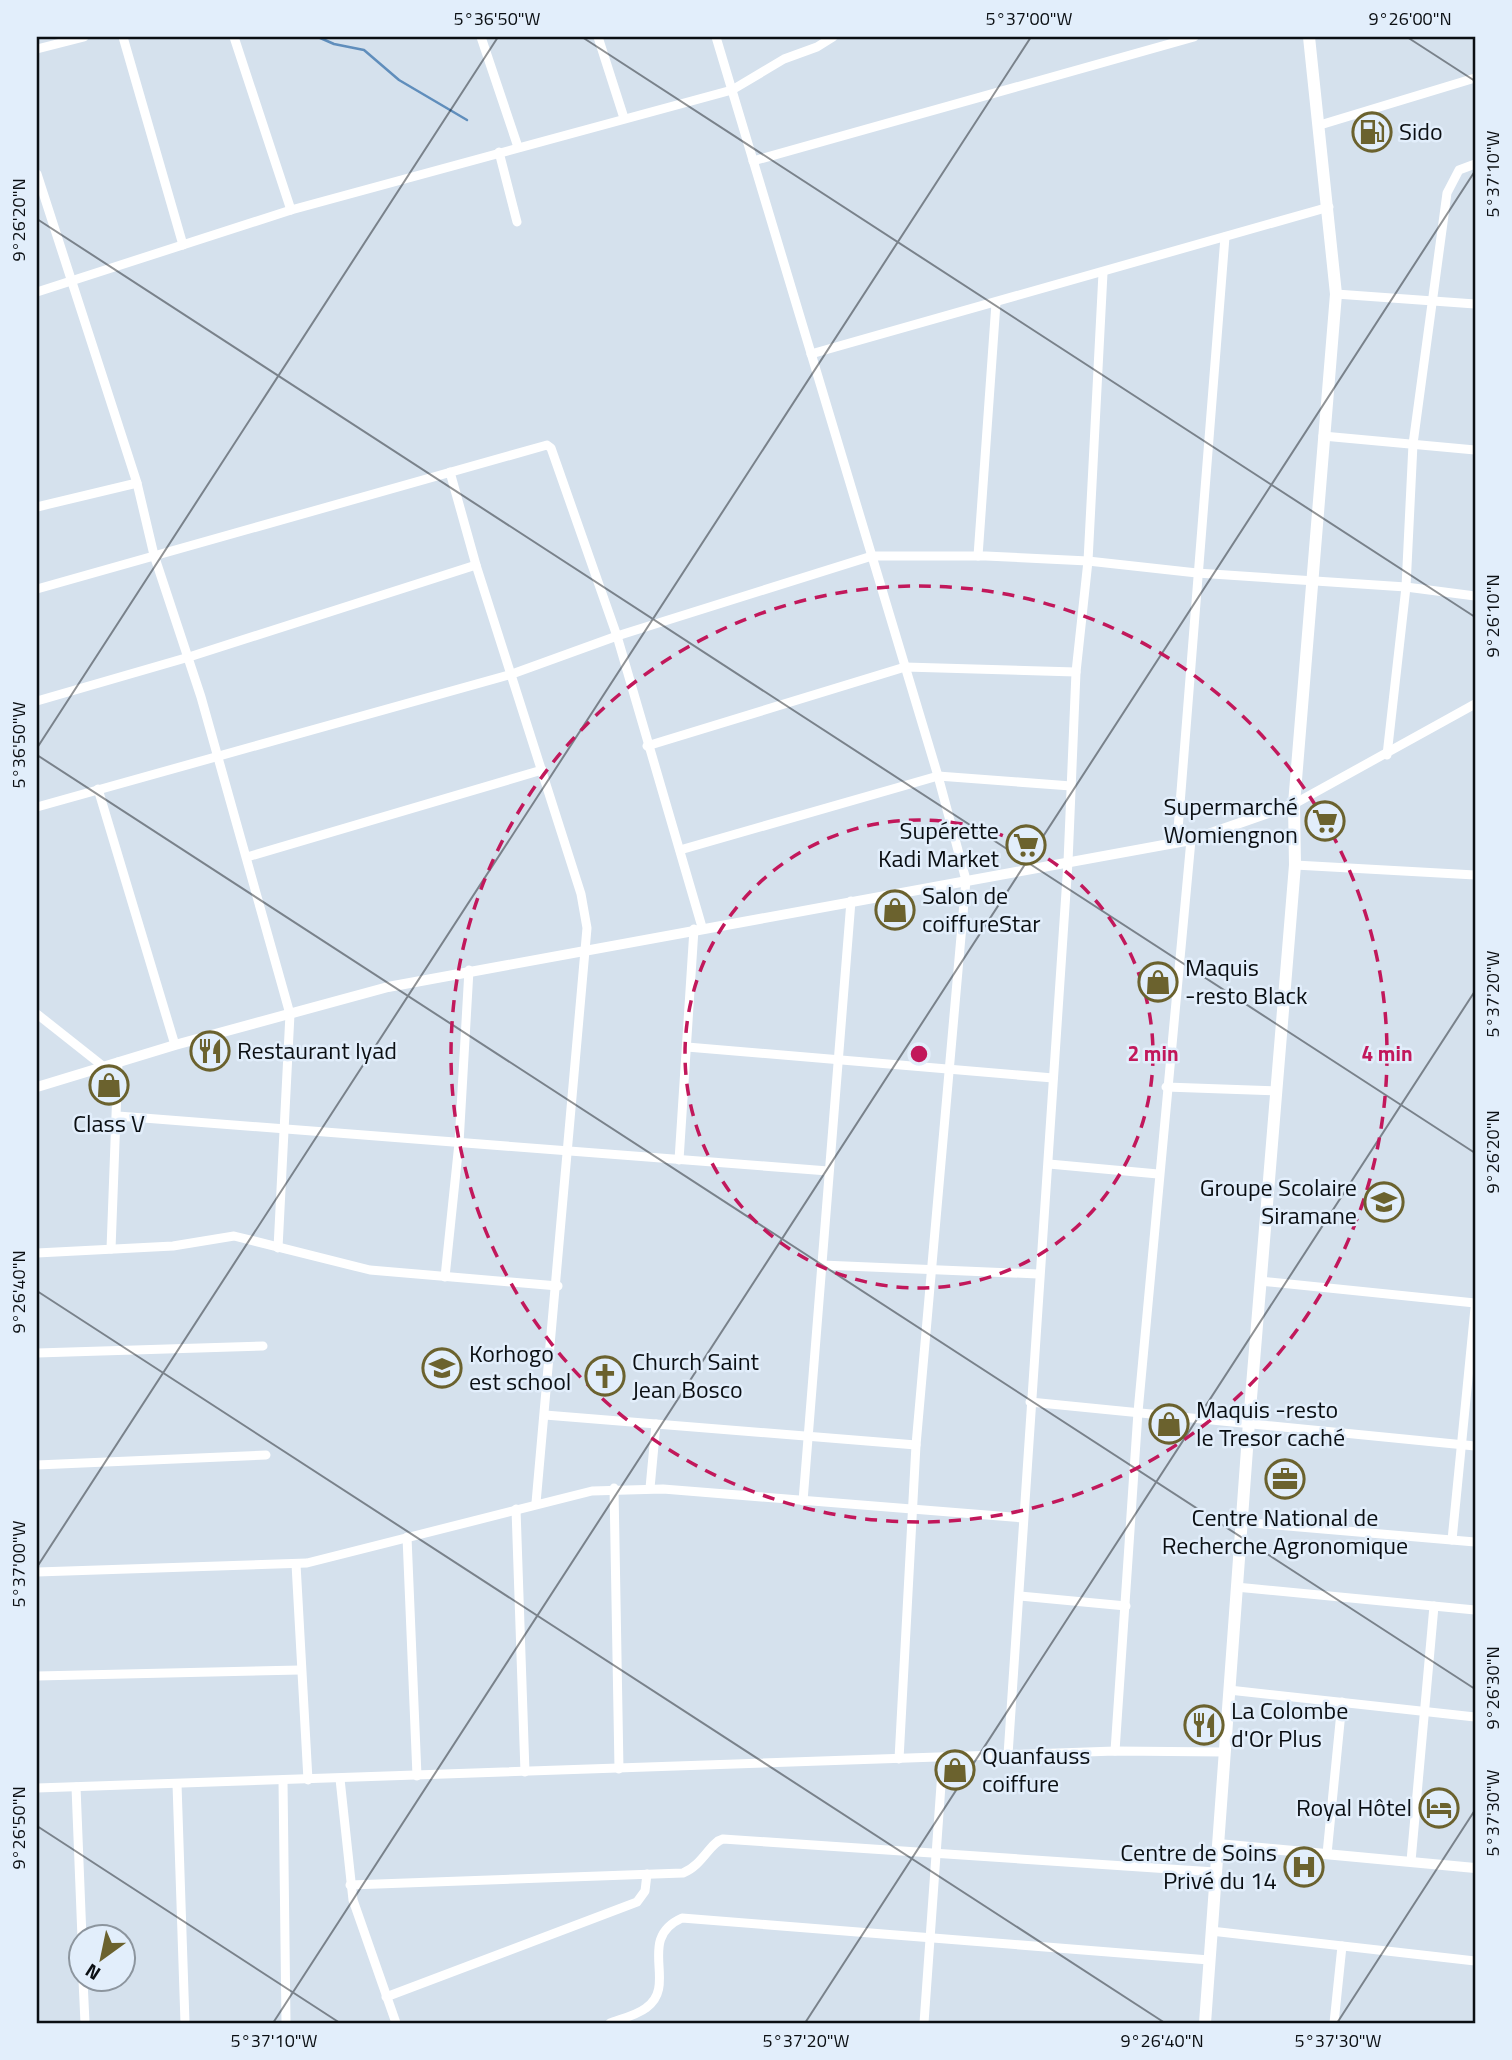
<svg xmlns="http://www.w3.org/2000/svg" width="1512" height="2060" viewBox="0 0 1512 2060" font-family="'Titillium Web',sans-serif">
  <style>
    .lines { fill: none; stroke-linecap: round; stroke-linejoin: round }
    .stream { stroke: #608ebc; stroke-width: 2.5 }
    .minor { stroke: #fff; stroke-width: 9 }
    .tertiary { stroke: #fff; stroke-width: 10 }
    .secondary { stroke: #fff; stroke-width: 12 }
    .ticks { fill: none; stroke: #0b0f13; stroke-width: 2; stroke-opacity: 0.45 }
    .ring { fill: none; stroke: #c2185b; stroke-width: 3.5; stroke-dasharray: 12 9 }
    .labels { text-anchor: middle; stroke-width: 5; stroke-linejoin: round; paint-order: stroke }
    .poi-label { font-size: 24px; fill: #0b0f13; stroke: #e2eefb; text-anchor: start }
    .centre { fill: #c2185b; stroke: #e2eefb; stroke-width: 3.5 }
    .ring-label { font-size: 21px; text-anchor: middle; font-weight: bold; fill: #c2185b; stroke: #e2eefb; stroke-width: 5; stroke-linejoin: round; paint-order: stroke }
    .neatline { fill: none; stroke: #0b0f13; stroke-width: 2.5 }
    .ticks-label { font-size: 18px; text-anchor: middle; fill: #0b0f13 }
  </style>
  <rect width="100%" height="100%" fill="#d5e1ed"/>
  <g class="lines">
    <path class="stream" d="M318,37L334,44L364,50L399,80L467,120"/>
    <g class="minor">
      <path d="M123,37L183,245"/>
      <path d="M234,37L291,210"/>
      <path d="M481,37L518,147"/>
      <path d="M598,37L624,118"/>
      <path d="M716,37L938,776L966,880L916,1445L899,1759"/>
      <path d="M37,49L84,37"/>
      <path d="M1320,125L1475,78"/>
      <path d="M499,152L517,222"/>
      <path d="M753,161L1194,37"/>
      <path d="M37,174L137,483L154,555L201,697L290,1014L278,1248"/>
      <path d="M37,292L291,210L732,90L784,59L817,47L833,37"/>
      <path d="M1336,294L1475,304"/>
      <path d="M811,354L1329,207"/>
      <path d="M1323,436L1475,450"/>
      <path d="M450,472L476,565L581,894L587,928L536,1503"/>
      <path d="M37,507L137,483"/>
      <path d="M978,556L996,303"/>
      <path d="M37,589L547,445L551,448L617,636L702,927"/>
      <path d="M37,701L189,657L476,565"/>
      <path d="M647,746L905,667L1076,672"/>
      <path d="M1387,755L1406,587L1413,444L1447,193L1459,170L1475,164"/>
      <path d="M98,789L175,1045"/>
      <path d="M1294,804L1475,704"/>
      <path d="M37,807L512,674L617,636L872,556H986L1088,561L1197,573L1406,587L1475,596"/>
      <path d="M1177,842L1225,237"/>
      <path d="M680,850L938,776L1071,786"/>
      <path d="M247,857L542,770"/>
      <path d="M1295,865L1475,875"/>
      <path d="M37,1014L104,1067"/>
      <path d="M687,1047L1053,1078"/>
      <path d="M1166,1087L1276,1091"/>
      <path d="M118,1116L828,1171"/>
      <path d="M679,1160L694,929"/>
      <path d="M1049,1164L1158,1174"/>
      <path d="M111,1249L118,1062"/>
      <path d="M37,1253L173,1246L234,1236L370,1270L558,1286"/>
      <path d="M822,1265L1038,1274"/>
      <path d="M445,1277L459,1143L469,970"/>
      <path d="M1260,1281L1475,1303"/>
      <path d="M37,1353L263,1346"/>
      <path d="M1030,1402L1475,1446"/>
      <path d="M545,1415L916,1445"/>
      <path d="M37,1465L266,1455"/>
      <path d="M614,1488L619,1769"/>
      <path d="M650,1488L656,1424"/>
      <path d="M803,1501L851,901"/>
      <path d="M516,1509L525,1772"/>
      <path d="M1241,1522L1475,1542"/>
      <path d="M407,1537L417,1776"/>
      <path d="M1452,1540L1475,1308"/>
      <path d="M296,1564L308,1780"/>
      <path d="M37,1572L307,1563L592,1491L663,1489L1023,1518"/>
      <path d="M1236,1587L1475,1610"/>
      <path d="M1020,1596L1126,1606"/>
      <path d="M37,1676L300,1670"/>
      <path d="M1229,1690L1475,1717"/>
      <path d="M1115,1751L1138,1412L1191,840"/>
      <path d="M1008,1755L1068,862L1076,672L1088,561L1103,273"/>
      <path d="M340,1779L353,1900L396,2023"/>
      <path d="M283,1781L286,2023"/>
      <path d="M177,1784L185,2023"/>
      <path d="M76,1787L82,1938"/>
      <path d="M37,1788L1115,1751L1224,1752"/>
      <path d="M1327,1854L1342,1702"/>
      <path d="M1411,1861L1434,1606"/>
      <path d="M350,1885L683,1873C703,1865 710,1842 723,1839L1215,1872"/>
      <path d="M1211,1931L1475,1961"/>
      <path d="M83,1980L85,2023"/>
      <path d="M386,1997L637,1902L645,1891L647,1874"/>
      <path d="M610,2023C621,2019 637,2015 646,2008C679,1985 635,1939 682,1918L1209,1960"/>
      <path d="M924,2023L943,1757"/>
      <path d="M1334,2023L1342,1946"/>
    </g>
    <g class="tertiary">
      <path d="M37,1087L175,1045L388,987L1191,840L1294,804"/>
      <path d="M1218,1844L1475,1868"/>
    </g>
    <path class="secondary" d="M1205,2023L1249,1422L1295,865L1294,804L1336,294L1309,37"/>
  </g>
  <path class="ticks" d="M582,37L1475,617M1407,37L1475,81M37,219L1475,1153M37,748L498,37M37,755L1475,1689M37,1291L1165,2023M37,1567L1031,37M37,1826L340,2023M273,2023L1475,171M805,2023L1475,991M1337,2023L1475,1810"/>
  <g class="ring">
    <circle cx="919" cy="1054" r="234"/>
    <circle cx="919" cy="1054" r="468"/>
  </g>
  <defs>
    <g id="fuel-ring" transform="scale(2.0125)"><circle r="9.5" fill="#e2eefb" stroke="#6b622e" stroke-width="1.5"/><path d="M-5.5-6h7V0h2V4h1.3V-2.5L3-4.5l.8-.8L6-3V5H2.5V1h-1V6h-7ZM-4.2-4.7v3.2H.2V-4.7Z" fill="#6b622e"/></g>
    <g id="supermarket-ring" transform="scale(2.0125)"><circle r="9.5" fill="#e2eefb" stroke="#6b622e" stroke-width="1.5"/><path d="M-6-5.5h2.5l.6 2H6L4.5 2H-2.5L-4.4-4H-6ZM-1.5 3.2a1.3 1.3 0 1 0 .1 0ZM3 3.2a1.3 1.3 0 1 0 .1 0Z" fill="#6b622e"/></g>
    <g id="shop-ring" transform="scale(2.0125)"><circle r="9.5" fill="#e2eefb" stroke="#6b622e" stroke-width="1.5"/><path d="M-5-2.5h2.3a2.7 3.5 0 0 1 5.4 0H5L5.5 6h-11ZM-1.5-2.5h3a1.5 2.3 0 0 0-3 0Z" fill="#6b622e"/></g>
    <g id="restaurant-ring" transform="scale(2.0125)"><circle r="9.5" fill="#e2eefb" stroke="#6b622e" stroke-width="1.5"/><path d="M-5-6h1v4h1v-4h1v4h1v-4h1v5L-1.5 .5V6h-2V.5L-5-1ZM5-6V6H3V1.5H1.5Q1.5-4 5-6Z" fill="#6b622e"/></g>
    <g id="school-ring" transform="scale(2.0125)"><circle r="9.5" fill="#e2eefb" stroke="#6b622e" stroke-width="1.5"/><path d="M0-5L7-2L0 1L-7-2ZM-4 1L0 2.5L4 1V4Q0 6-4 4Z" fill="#6b622e"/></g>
    <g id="church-ring" transform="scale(2.0125)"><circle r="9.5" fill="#e2eefb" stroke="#6b622e" stroke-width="1.5"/><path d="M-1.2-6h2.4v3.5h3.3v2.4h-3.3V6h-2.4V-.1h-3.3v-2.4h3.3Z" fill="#6b622e"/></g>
    <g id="office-ring" transform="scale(2.0125)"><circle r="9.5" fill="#e2eefb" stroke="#6b622e" stroke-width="1.5"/><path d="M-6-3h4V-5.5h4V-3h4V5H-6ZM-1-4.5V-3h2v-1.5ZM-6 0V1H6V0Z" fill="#6b622e"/></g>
    <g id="hotel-ring" transform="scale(2.0125)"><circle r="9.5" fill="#e2eefb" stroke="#6b622e" stroke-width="1.5"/><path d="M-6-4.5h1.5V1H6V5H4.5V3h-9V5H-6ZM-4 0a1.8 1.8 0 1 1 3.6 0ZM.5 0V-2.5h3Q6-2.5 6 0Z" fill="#6b622e"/></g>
    <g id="hospital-ring" transform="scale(2.0125)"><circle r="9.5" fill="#e2eefb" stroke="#6b622e" stroke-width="1.5"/><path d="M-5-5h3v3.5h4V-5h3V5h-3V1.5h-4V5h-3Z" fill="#6b622e"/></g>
  </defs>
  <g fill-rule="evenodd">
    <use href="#fuel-ring" x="1372" y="132"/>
    <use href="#supermarket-ring" x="1325" y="821"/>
    <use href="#supermarket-ring" x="1026" y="845"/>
    <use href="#shop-ring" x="895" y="910"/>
    <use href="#shop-ring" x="1158" y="982"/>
    <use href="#restaurant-ring" x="210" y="1051"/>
    <use href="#shop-ring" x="109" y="1085"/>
    <use href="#school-ring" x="1384" y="1202"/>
    <use href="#school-ring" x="442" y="1368"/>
    <use href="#church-ring" x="605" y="1376"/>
    <use href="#shop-ring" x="1169" y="1424"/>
    <use href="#office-ring" x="1285" y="1479"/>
    <use href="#restaurant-ring" x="1204" y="1725"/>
    <use href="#shop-ring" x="955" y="1770"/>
    <use href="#hotel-ring" x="1439" y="1808"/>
    <use href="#hospital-ring" x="1304" y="1867"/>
  </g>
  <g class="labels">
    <g class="poi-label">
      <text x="1399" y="140">Sido</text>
      <text x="1298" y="815" text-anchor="end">Supermarché<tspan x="1298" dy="28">Womiengnon</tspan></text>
      <text x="999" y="839" text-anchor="end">Supérette<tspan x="999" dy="28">Kadi Market</tspan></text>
      <text x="922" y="904">Salon de<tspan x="922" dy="28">coiffureStar</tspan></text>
      <text x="1185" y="976">Maquis<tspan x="1185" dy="28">-resto Black</tspan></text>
      <text x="237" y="1059">Restaurant Iyad</text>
      <text x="109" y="1132" text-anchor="middle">Class V</text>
      <text x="1357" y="1196" text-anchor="end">Groupe Scolaire<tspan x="1357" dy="28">Siramane</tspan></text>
      <text x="469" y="1362">Korhogo<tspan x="469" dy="28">est school</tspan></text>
      <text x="632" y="1370">Church Saint<tspan x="632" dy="28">Jean Bosco</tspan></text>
      <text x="1196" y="1418">Maquis -resto<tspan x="1196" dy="28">le Tresor caché</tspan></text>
      <text x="1285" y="1526" text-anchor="middle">Centre National de<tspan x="1285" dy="28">Recherche Agronomique</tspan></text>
      <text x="1231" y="1719">La Colombe<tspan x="1231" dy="28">d'Or Plus</tspan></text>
      <text x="982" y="1764">Quanfauss<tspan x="982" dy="28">coiffure</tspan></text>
      <text x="1412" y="1816" text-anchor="end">Royal Hôtel</text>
      <text x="1277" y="1861" text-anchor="end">Centre de Soins<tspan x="1277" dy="28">Privé du 14</tspan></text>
    </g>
  </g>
  <circle cx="919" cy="1054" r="10" class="centre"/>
  <g class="ring-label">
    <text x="1153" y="1061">2 min</text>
    <text x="1387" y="1061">4 min</text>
  </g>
  <rect width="1512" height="2060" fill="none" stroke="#e2eefb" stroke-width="77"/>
  <g transform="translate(102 1958) rotate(213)"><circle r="33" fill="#e2eefb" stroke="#8c959e" stroke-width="2"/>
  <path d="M0-5L12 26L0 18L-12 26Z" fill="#6b622e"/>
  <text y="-10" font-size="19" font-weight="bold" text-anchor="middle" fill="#0b0f13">N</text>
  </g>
  <rect x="38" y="38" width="1436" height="1984" class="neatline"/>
  <g class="ticks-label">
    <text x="497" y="25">5°36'50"W</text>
    <text x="1029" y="25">5°37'00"W</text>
    <text x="1410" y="25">9°26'00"N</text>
    <text transform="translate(1493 174) rotate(-90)" y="6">5°37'10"W</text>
    <text transform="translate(19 220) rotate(-90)" y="6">9°26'20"N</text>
    <text transform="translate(1493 616) rotate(-90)" y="6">9°26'10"N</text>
    <text transform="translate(19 745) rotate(-90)" y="6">5°36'50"W</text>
    <text transform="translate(1493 994) rotate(-90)" y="6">5°37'20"W</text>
    <text transform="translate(1493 1152) rotate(-90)" y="6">9°26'20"N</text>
    <text transform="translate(19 1292) rotate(-90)" y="6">9°26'40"N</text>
    <text transform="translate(19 1564) rotate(-90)" y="6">5°37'00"W</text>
    <text transform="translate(1493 1688) rotate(-90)" y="6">9°26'30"N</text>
    <text transform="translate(1493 1813) rotate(-90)" y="6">5°37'30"W</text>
    <text transform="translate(19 1828) rotate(-90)" y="6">9°26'50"N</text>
    <text x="274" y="2047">5°37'10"W</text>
    <text x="806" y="2047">5°37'20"W</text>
    <text x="1162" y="2047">9°26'40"N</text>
    <text x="1338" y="2047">5°37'30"W</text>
  </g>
</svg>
